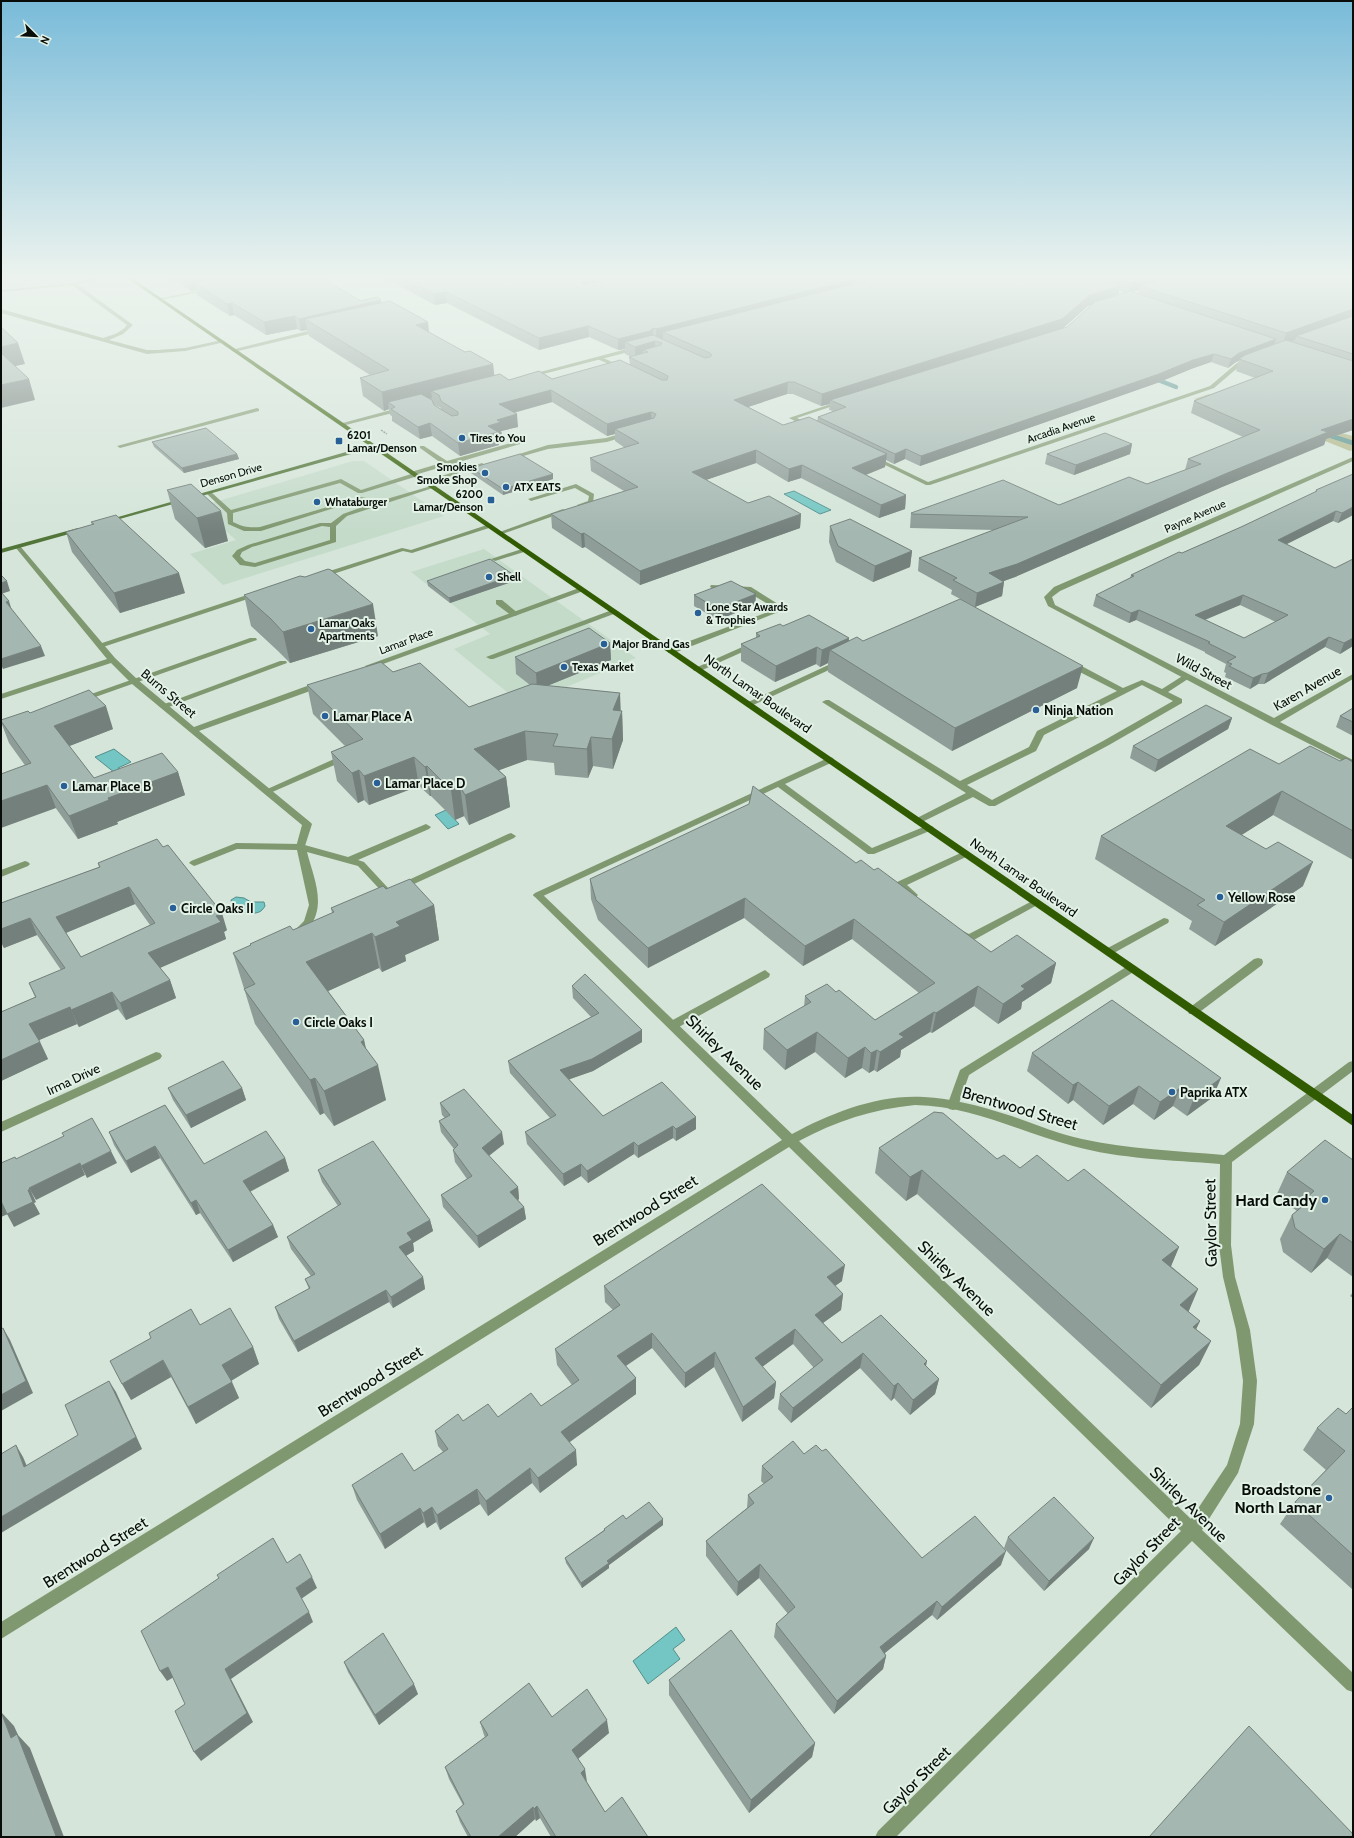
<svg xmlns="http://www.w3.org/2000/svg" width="1354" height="1838" viewBox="0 0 1354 1838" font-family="Cabin,sans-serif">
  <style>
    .built { fill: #c5dbca }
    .green { fill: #afb586 }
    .water { fill: #73c6c3; stroke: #538e8b }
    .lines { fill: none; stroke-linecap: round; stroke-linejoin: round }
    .stream { stroke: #538e8b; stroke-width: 4.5 }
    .path { stroke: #7d8880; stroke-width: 1.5; stroke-dasharray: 2 1; stroke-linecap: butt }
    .lane { fill: #809870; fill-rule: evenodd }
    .street { fill: #809870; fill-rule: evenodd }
    .secondary { fill: #527539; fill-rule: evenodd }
    .primary { fill: #315b01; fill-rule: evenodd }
    .wall { fill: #8e9d98; fill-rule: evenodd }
    .shaded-wall { fill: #74807c }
    .building { fill: #a5b7b1; stroke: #74807c; fill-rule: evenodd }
    .poi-dot { fill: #295f97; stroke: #e2f2e6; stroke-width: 1.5 }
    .labels { text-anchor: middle; stroke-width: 4; stroke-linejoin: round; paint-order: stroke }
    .far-street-label { font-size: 11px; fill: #080d09; stroke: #e2f2e6 }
    .far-poi-label { font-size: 11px; font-weight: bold; fill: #080d09; stroke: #e2f2e6; text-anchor: start }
    .street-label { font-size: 13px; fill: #080d09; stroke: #e2f2e6 }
    .poi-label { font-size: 13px; font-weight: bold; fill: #080d09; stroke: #e2f2e6; text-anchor: start }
    .near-street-label { font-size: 16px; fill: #080d09; stroke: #e2f2e6 }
    .near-poi-label { font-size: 16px; font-weight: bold; fill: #080d09; stroke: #e2f2e6; text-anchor: end }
  </style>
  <rect width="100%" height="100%" fill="#d5e5d9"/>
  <g class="built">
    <path d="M353,461H364L444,516L223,585L190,554L236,540L198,507Z"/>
    <path d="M484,549L636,658L523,705L454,649L490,634L411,572Z"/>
  </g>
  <path class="green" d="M1209,394L1269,415L1353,436V450L1350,451L1310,435L1252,419L1194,399Z"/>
  <g class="water">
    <path d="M794,491L831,510L820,514L784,494Z"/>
    <path d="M114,749L131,762L118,768L131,778L125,781L95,757Z"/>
    <path d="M446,810L459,824L448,829L435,815Z"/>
    <path d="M236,897L244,898L251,902H264L265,906C264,908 262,910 261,911C251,917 232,911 231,900Z"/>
    <path d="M676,1627L685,1640L673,1649L680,1659L648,1684L633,1661Z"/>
  </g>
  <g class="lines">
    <g class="stream">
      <path d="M1153,378L1176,387"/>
      <path d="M1325,434L1353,443"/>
    </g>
    <path class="path" d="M381,430L387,434"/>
    <g class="lane">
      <path d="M104,276H111L77,284L133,325L123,334L109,340L147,350H157L185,348L222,340L225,342L185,351L147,354L1,313V309L103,338C112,335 121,333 127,325L72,285L1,292V290L67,284Z"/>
      <path d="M143,276H152L132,280L130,279Z"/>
      <path d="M209,288L211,290L160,300L158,299Z"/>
      <path d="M320,328L322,329V331L234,352L231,350Z"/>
      <path d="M597,357H601L626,368L621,369L597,359Z"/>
      <path d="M257,408L259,409V411L120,448L117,446Z"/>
      <path d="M627,432L629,433V435L607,442L548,449L509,460L506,458L548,445L606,438Z"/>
      <path d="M518,441L520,442V444L418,474V476L362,493H358L340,483L233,513V522C243,527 250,528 260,527L361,497L366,498L261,531H244L228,524L227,513L206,493L211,492L231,510L341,479L361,490L411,474V472L441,463L420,448V446H424L447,461Z"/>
      <path d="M482,463L485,465L484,466L428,483L423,482Z"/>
      <path d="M576,484L594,494L593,503L577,507V505L588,501L589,496L575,488L531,501L528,499Z"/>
      <path d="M431,486L436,487L347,516L336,526V542L255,567L240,565L232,556L237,550L248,545L320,523H331L343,514L368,505L364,501L365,500H369L373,503ZM322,526L330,527V540L255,563L245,561L240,556L242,552L252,547Z"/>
      <path d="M563,509L566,511L565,512L502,534L497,533Z"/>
      <path d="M490,524L493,526L492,527L412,553L403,551L324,577L317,575L402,548L411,550Z"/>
      <path d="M525,548L528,550L527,551L495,561L491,559Z"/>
      <path d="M711,585L751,587L786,609L674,653H668V649L776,609L746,591L714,589L710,587Z"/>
      <path d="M253,593H259L260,595L103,647H100L96,645Z"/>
      <path d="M496,600H502L519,614L515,616H512L496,604Z"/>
      <path d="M612,610H615L619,612L493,659H490L486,657Z"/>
      <path d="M250,638H256L257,640L84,701H81L77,699Z"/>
      <path d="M749,644H752L756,646L700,671H694L693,669Z"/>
      <path d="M280,661H286L287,663L166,708H163L159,706Z"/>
      <path d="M837,661H843L844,663L751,706H748L744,704Z"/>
      <path d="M1068,662H1074L1123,688L1142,680L1162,689L1184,675H1187L1191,677L1168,692L1182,699V703L1109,745L995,806H989L973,797L918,824L915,823L913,821L915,819L966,793L822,702L826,700H829L960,781L1029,747L1037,731L1117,691L1068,666ZM1142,685L1173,701L1103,741L992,800L967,785L1036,751L1044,735Z"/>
      <path d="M343,755L347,758L346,760L270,793L267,794L263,791Z"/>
      <path d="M830,757L833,758L834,760L833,762L785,784L872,848L926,826H932L934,828L932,830L874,854H868L778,787L541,897H535L533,895L535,893Z"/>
      <path d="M426,824L431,827L429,829L358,860L364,862L389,889L508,834L511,833L516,836L514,838L388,896L385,895L358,866L307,852C313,876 326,902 311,925C308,930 304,935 297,936L292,933L304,921L309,905L297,850L237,849L197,865L194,866L189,863L191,861L236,843L301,844L348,857Z"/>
      <path d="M965,851L970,854L968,856L907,885L918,895L916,897H910L895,884L897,882Z"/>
      <path d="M1036,899L1041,902L1039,904L972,941H964L956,933L961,930L969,934Z"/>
      <path d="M1164,918L1168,919L1169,921L1168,923L1112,954L1108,956L1103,952L1104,950Z"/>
      <path d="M1258,958L1262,959L1263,962L1262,965L1197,1014H1189L1188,1011L1189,1008L1254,959Z"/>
      <path d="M1131,964L1136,968L1135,971L969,1075L957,1109L953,1110L949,1109L947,1106L960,1070Z"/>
      <path d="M765,970L770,974L769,977L677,1028H669L668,1025L669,1022Z"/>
    </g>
    <g class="street">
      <path d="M638,346L641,348L640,349L528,378L525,376Z"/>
      <path d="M1250,357L1253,359L1252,360L1241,365L1214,388L930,485H926L871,458L876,457L928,482L1210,386L1237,363Z"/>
      <path d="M840,401L845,402L797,418L811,425V427H807L789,418Z"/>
      <path d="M402,407L405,409L404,410L342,426L339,424Z"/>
      <path d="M1353,457V461L1060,591L1052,597L1055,605L1274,718L1353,674V679L1280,722L1353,760V766L1270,724L1048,606L1044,597L1054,587Z"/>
      <path d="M18,545L20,546L115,658L138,680L194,727L318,682H324V686L199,731L310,822L312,824L304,849H298L296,847L302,825L132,684L111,663L1,699V694L107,659L16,548V546Z"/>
      <path d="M579,588L586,590L372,668H369L365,666Z"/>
      <path d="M25,861L28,862L30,864L28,866L1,877V870Z"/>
      <path d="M538,892L541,893L792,1134C831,1113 878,1094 924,1097C951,1098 979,1106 1005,1114C1031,1122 1056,1134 1082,1139C1129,1149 1177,1151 1224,1155L1349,1062L1353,1061V1071L1232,1162L1231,1245L1235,1277L1250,1330L1257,1381L1254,1424L1238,1473L1202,1530L1353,1673V1692L1347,1690L1192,1541L896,1837H875L878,1831L1181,1531L789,1147L1,1639V1622L782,1140L535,897L533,895ZM915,1105C972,1106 1020,1132 1073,1146C1120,1159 1171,1160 1220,1164L1219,1245L1223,1277L1236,1330L1243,1381L1240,1424L1227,1465L1191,1519L799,1141C836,1121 873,1109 915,1105Z"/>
      <path d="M156,1052L160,1053L162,1056L160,1059L1,1132V1122Z"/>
    </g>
    <g class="secondary">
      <path d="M374,444L377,446L376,447L109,522L104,521Z"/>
      <path d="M78,528L81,530L80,531L1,553V549Z"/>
    </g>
    <path class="primary" d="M124,276H129L1353,1115V1126Z"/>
  </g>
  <g class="wall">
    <path d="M168,276H289L361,301L382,303L429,332L465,352L493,364L494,375L509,380L552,379L630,365L629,357H632L625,354V349L618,350L589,337L539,350L447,303L435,305L383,277V276H1353V430L1326,439L1324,445L1222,487L1015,577L1004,581L1002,596L975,607L951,594L952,590L918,571L919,558L994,530L910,528L911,513L1059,505L1147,484L1185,470L1188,459L1243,437L1191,413L1194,401L1255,378L1236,371L1239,361L1236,362L1228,368L1211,362L1191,369L1157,383L920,466L905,459L894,464L886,460L885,467L866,475L906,495L905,509L879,518L801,478L788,482L756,463L706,480L748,503L801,514L800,528L640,585L585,547L582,548L552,528L551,514L624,491L591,471L590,458L625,448L615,441V434L607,436L552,402L514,413L518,427L501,431L502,435L498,436L499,445L460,456L432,436L420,439L392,421V416L390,415L389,409L384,411L363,396L360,378L370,375L309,336L307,330L301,331L297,329L266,335L234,315L230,316L197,295L196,290L191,291ZM1139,290L1138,294L1132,292ZM1119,291L1125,293L1119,295ZM1092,305L1067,327L1063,328L1088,306ZM787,394H793L821,406L830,404L829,410L833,411L818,417L817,421L783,425L748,407ZM433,404L441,408V409L434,405Z"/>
    <path d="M152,442L237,454L239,459L184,473L154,447Z"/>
    <path d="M1132,444L1130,454L1074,475L1045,464L1047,454Z"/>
    <path d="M471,468L553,479L503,495L471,473Z"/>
    <path d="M1353,474V515L1338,523L1333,521L1286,544L1353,646L1340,654L1325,647L1264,684H1258L1250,689L1225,677L1226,673L1224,672L1226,664L1205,653V652L1136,620L1129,623L1093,606L1096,595L1130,578L1131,575L1182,553L1241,527L1315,492L1316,490ZM1240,605L1276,622L1244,638L1205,620Z"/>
    <path d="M167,490L228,541L205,548L175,519Z"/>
    <path d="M91,522L185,593L120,613L72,552L66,532L92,525Z"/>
    <path d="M830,526L912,551L910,567L873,582L836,562L829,542Z"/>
    <path d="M514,575V581L450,603L428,586L427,581Z"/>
    <path d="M756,594L755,605L718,620L694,606V595Z"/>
    <path d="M244,595L378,636L290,663L278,651L251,626Z"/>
    <path d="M783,626L849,638V641H863L1077,688L952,751L828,672V663L820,667L816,664L775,682L741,661V644L756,638V633Z"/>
    <path d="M610,643L611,660L547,686L620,693V711H622L623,740L613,769L593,766L588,778L555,775L554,763L527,760L499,770L506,777L510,807L469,825L464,816L455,820L431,796H430L419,786L369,805L364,800L358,803L337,781L331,752L345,746L313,714L307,685L393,672L469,707L530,685L516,674L515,657Z"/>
    <path d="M1353,708V736L1336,727L1340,716Z"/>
    <path d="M30,713L113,729L69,746L94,778L178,772L185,795L117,822L118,824L78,839L9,743L1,722V720Z"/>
    <path d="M1232,718L1228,729L1155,772L1130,758L1133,746Z"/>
    <path d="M1340,761L1353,762V860L1273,815L1241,835L1303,886L1215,946L1189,929L1192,921L1095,859L1101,836L1279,764Z"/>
    <path d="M98,863L227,930L224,932L226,939L160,968L170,980L176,998L126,1020L118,1009L79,1027L77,1024L39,1040L48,1059L1,1081V1012L35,997L29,983L61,970L37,935L4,948L1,943V903L99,867ZM135,904L150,925L81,957L66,933Z"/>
    <path d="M856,863L874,870L991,952L1056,963L1051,983L1022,1002L1021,1009L998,1024L974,1006L932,1033L930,1032L901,1050L900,1057L877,1072L874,1070L869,1073L862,1068L845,1078L815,1052L785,1070L763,1049L764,1029L804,1007L805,996L836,992L875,1020L919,993L852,939L803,966L744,918L648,968L598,920L591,899L590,879Z"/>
    <path d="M386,889L434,905L439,940L405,955L406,961L382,972L379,968L328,991L364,1040L366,1049L386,1100L334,1126L324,1113L320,1115L255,1024L233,953L250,946V944L293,930L332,913L331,908Z"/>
    <path d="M572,986L642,1030V1042L593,1071L569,1079L603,1116L696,1129L676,1141L673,1138L638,1158L634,1154L588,1183L581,1176L564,1186L527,1144L525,1132L550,1118L510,1073L508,1061L591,1017L573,998Z"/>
    <path d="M1112,1000L1213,1097L1187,1116L1173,1106L1154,1120L1133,1104L1103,1125L1073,1100L1068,1104L1027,1071L1032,1053Z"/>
    <path d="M168,1088H242L246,1100L191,1128L173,1100Z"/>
    <path d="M440,1103L504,1144L489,1156L518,1187L519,1199L518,1200L524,1207L526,1219L479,1248L443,1207L441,1195L467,1179L455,1162L453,1150L454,1149L441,1132L439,1121L445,1118L442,1115Z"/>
    <path d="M165,1105L204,1164L285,1158L289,1171L250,1192L273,1225L278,1237L233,1262L200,1213L196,1215L160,1158L131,1173L114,1145L109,1132Z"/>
    <path d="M879,1148L997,1159L1020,1168L1068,1181L1179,1247L1171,1266L1198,1289L1188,1311L1200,1321L1196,1329L1211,1341L1199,1365L1151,1408L917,1194L906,1201L875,1173Z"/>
    <path d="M1353,1160V1277L1327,1258L1311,1273L1283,1252L1280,1239L1292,1215L1297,1211L1276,1196L1287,1172Z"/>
    <path d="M318,1170L430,1220L433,1231L413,1243L414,1251L406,1256L423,1277L425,1289L393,1308L389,1302L298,1352L279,1319L275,1307L309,1289L305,1279L311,1276L291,1249L287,1237L338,1206L322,1182Z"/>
    <path d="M842,1281L835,1286L843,1294L841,1310L823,1323L842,1343L926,1367L939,1379L935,1394L910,1415L894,1398L891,1401L860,1368L791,1423L778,1409L780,1394L814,1368L793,1344L762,1367L776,1382L774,1398L742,1422L714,1367L685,1388L652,1348L626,1366L636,1378V1394L569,1442L577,1465L540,1493L532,1483L488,1516L480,1504L440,1530L436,1522L427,1528L424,1522L385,1549L357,1500L352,1485L414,1471L443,1452L438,1446L435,1431L463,1421L498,1417L541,1406L572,1385L557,1365L555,1349L613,1310L605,1302L604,1286Z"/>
    <path d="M1353,1292V1298L1350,1296Z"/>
    <path d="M200,1325L253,1347L259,1364L231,1381L239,1398L196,1424L171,1377L131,1400Z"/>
    <path d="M1353,1407V1590L1280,1524L1295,1502L1326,1470L1303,1450L1317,1428L1346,1414Z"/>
    <path d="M804,1454L922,1558L1001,1565L937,1620L932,1615L885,1653L886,1656L883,1669L834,1714L774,1637L776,1624L788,1614L759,1578L737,1596L706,1556V1541L747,1508L748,1495L764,1484L761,1481L762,1466Z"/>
    <path d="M626,1519L663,1525L609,1565V1568L582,1588L566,1563L565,1558L604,1530V1529Z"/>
    <path d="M1008,1537L1089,1549L1044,1591L1004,1548Z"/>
    <path d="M344,1662L418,1694L379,1725L348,1672Z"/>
    <path d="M669,1680L815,1743L812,1757L749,1813L669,1695Z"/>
    <path d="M552,1717L609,1733L578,1759L587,1782L605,1812L648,1837H551L540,1818L536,1821L535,1819L515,1837H468L460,1822L456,1811L463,1805L449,1779L445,1767L485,1737L484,1735L480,1722Z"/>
  </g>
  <g class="shaded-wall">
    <path d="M205,276H253L194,282L196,290L191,291L189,279Z"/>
    <path d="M603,276H647L583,292L581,283L582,281Z"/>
    <path d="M867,276H907L663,332V339L656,340V329Z"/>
    <path d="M1154,276H1189L1140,286L1139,290L1128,293L1130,283Z"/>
    <path d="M1120,286L1118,297L1088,306L1060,331L830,400V404L821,406L822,394L1090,295Z"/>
    <path d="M446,292L447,303L435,305L434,294Z"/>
    <path d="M381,300L383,312L305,319L307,330L301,331L299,319Z"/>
    <path d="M232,303L234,315L230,316L227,304Z"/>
    <path d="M1353,309V319L1296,336L1295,340L1283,344L1286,333Z"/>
    <path d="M295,316L297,329L266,335L264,322Z"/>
    <path d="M428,322L430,339L416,325Z"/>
    <path d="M588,326L589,337L539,350V338Z"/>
    <path d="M653,328V340L625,342V349L618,350V339Z"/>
    <path d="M1276,339L1273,348L1239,359V361L1236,362L1228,368L1231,359L1239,353Z"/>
    <path d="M655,341L656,353L648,352L643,350V356L635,358V347Z"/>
    <path d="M18,343L25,364L2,369L1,365V347Z"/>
    <path d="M1214,354L1211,362L1191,369L1157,383L920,466L921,456L1193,360Z"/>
    <path d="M493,364L495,382L439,395L431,391L432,398L396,408L388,402L389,409L384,411L382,392Z"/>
    <path d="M29,379L35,400L1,408V385Z"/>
    <path d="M788,382L787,394L733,412L734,400Z"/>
    <path d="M551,390L552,402L501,416L499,404Z"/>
    <path d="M651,412L652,425L615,429V434L607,436V424Z"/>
    <path d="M517,414L518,427L501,431L502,435L498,436L499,445L460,456L458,443L497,420Z"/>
    <path d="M1353,419V430L1326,439L1324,445L1222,487L1015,577L987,587L989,573L1321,430Z"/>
    <path d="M430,423L432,436L420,439L418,427Z"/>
    <path d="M1132,444L1130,454L1074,475L1076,465Z"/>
    <path d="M906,449L905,459L894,464L895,454Z"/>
    <path d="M756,450V463L691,485L692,472Z"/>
    <path d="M237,454L239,459L184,473L182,468Z"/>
    <path d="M887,454L885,467L850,481L852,468Z"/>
    <path d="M802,465L801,478L788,482L789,469Z"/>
    <path d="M553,474V479L503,495V489Z"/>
    <path d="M906,495L905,509L879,518L881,505Z"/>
    <path d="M1353,507V515L1338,523L1342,513Z"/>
    <path d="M221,511L228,541L205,548L197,518Z"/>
    <path d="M1336,511L1333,521L1275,550L1278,540Z"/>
    <path d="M801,514L800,528L640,585V571Z"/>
    <path d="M584,533L585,547L582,548L581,534Z"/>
    <path d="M912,551L910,567L873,582L875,566Z"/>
    <path d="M179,573L185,593L120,613L114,593Z"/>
    <path d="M514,575V581L450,603L449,598Z"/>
    <path d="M7,581L10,591L1,594V583Z"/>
    <path d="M1004,582L1002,596L975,607L977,593Z"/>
    <path d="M756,594L755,605L718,620V609Z"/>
    <path d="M1243,595L1240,605L1192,625L1195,615Z"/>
    <path d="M9,601L12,611L6,602Z"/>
    <path d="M373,604L378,636L290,663L283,632Z"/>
    <path d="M1139,610L1136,620L1129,623L1131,613Z"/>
    <path d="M1329,637L1325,647L1264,684L1268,673Z"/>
    <path d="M849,638L847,655L830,650L828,663L820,667L822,650Z"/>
    <path d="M1353,638V646L1340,654L1344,643Z"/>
    <path d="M610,643L611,660L537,690L536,673Z"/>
    <path d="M41,646L45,656L3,669L1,665V659Z"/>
    <path d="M817,647L816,664L775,682L776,666Z"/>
    <path d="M1083,666L1077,688L952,751L955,728Z"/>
    <path d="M1262,674L1258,684L1250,689L1253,678Z"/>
    <path d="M620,693L621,716L622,711L623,740L613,769L612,739L613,710Z"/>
    <path d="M106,706L113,729L62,749L54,726Z"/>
    <path d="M1232,718L1228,729L1155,772L1158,760Z"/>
    <path d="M525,731L527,760L478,778L474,749Z"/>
    <path d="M591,737L593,766L588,778L587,749Z"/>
    <path d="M414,757L419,786L369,805L364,776Z"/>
    <path d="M427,766L431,796H430L425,767Z"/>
    <path d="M359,770L364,800L358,803L352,773Z"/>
    <path d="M178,772L185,795L117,822L118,824L78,839L69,816L108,798Z"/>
    <path d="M506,777L510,807L469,825L465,795Z"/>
    <path d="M47,785L56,808L1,828V801Z"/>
    <path d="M460,786L464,816L455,820L451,790Z"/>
    <path d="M1282,791L1273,815L1218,850L1226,826Z"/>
    <path d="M1313,862L1303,886L1215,946L1224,922Z"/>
    <path d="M129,887L135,904L63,934L56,917Z"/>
    <path d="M745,898L744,918L648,968V948Z"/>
    <path d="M434,905L439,940L405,955L406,961L382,972L375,937L396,922Z"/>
    <path d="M222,913L227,930L224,932L226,939L155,970L148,953L216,916Z"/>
    <path d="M30,918L37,935L4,948L1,941V929Z"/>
    <path d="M854,919L852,939L803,966L805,946Z"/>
    <path d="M372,933L379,968L315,997L306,962Z"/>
    <path d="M1056,963L1051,983L1022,1002L1021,1009L998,1024L1003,1004L1021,986Z"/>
    <path d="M170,980L176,998L126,1020L120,1003Z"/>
    <path d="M978,986L974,1006L932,1033L936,1013Z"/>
    <path d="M112,992L118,1009L79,1027L71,1010Z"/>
    <path d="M70,1007L77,1024L37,1041L29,1024Z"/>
    <path d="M934,1012L930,1032L901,1050L900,1057L877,1072L880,1052L899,1034Z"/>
    <path d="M642,1030V1042L593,1071L562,1082L560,1070Z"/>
    <path d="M817,1032L815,1052L785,1070L787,1050Z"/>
    <path d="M364,1040L370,1068L378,1065L386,1100L334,1126L324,1091L361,1042Z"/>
    <path d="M40,1042L48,1059L1,1081V1060Z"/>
    <path d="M865,1047L862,1068L845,1078L848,1058Z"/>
    <path d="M877,1050L874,1070L869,1073L871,1053Z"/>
    <path d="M315,1078L324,1113L320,1115L310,1080Z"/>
    <path d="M1221,1078L1213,1097L1187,1116L1194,1098Z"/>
    <path d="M1078,1082L1073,1100L1068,1104L1073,1085Z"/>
    <path d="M1139,1086L1133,1104L1103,1125L1109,1106Z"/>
    <path d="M242,1088L246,1100L191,1128L186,1115Z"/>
    <path d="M1180,1088L1173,1106L1154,1120L1160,1102Z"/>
    <path d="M696,1117V1129L676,1141V1129Z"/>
    <path d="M673,1126V1138L638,1158V1146Z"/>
    <path d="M502,1132L504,1144L483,1160L482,1148Z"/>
    <path d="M634,1142V1154L588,1183L587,1171Z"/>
    <path d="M155,1146L160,1158L131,1173L126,1161Z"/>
    <path d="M111,1151L117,1163L87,1178L81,1166Z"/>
    <path d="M285,1158L289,1171L247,1193L243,1181Z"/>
    <path d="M80,1163L85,1175L36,1200L29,1188Z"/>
    <path d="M581,1164V1176L564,1186L563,1174Z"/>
    <path d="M922,1170L917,1194L906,1201L910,1177Z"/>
    <path d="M518,1187L519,1199L512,1204L510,1192Z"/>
    <path d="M30,1189L36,1202L34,1203L40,1214L14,1227L7,1214L28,1190Z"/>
    <path d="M196,1200L200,1213L196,1215L191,1203Z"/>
    <path d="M1,1201L8,1214L1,1217Z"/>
    <path d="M524,1207L526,1219L479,1248L477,1236Z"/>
    <path d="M430,1220L433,1231L413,1243L414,1251L402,1258L399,1247L407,1233Z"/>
    <path d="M273,1225L278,1237L233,1262L228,1250Z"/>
    <path d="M1340,1234L1327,1258L1311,1273L1324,1249Z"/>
    <path d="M1179,1247L1169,1271L1162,1260Z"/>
    <path d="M845,1265L842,1281L825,1293L827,1277Z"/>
    <path d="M423,1277L425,1289L393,1308L391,1297Z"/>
    <path d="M1198,1289L1188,1313L1180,1305Z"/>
    <path d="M386,1290L389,1302L298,1352L294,1341Z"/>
    <path d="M843,1294L841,1310L813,1330L815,1315Z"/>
    <path d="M1200,1321L1189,1344L1193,1327Z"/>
    <path d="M3,1328L10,1340L33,1393L1,1411Z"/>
    <path d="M795,1329L793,1344L754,1373L755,1358Z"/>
    <path d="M652,1333V1348L618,1371L617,1356Z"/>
    <path d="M1211,1341L1199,1365L1151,1408L1161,1385Z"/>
    <path d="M253,1347L259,1364L229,1382L222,1365Z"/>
    <path d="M715,1352L714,1367L685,1388V1373Z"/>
    <path d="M863,1353L860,1368L791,1423L793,1408Z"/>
    <path d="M163,1360L171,1377L131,1400L122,1384Z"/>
    <path d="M927,1361L924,1377V1364Z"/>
    <path d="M636,1378V1394L563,1447L561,1432Z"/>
    <path d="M939,1379L935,1394L910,1415L913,1400Z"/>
    <path d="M109,1381L116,1392L142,1449L1,1533V1517L136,1437Z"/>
    <path d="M232,1382L239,1398L196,1424L188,1407Z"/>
    <path d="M776,1382L774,1398L742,1422L743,1407Z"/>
    <path d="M898,1383L894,1398L891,1401L894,1386Z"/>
    <path d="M16,1445L23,1457L32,1478L24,1467Z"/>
    <path d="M576,1450L577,1465L540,1493L538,1478Z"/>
    <path d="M530,1468L532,1483L488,1516L486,1501Z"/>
    <path d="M477,1489L480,1504L440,1530L437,1515Z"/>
    <path d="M432,1507L436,1522L427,1528L423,1513Z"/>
    <path d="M420,1508L424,1522L385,1549L380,1534Z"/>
    <path d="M663,1519V1525L609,1565V1568L582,1588L581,1583L607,1561Z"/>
    <path d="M1094,1538L1089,1549L1044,1591L1049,1581Z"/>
    <path d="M1006,1551L1001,1565L937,1620L942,1607Z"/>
    <path d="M760,1564L759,1578L737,1596L738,1582Z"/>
    <path d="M312,1577L317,1588L301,1599L296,1588Z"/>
    <path d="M937,1601L932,1615L876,1660L880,1647Z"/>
    <path d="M309,1612L313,1622L231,1679L253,1722L201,1761L194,1752L225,1669Z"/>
    <path d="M886,1656L883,1669L834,1714L837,1701Z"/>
    <path d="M168,1667L174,1677L167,1681L160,1671Z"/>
    <path d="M414,1684L418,1694L379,1725L375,1715Z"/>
    <path d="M1,1712L14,1726L19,1737L17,1734L30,1748L64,1837H55L11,1738Z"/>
    <path d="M607,1720L609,1733L574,1762L572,1750Z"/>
    <path d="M815,1743L812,1757L749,1813L751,1800Z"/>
    <path d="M585,1769L587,1782L581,1773Z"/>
    <path d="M537,1806L540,1818L536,1821L534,1809Z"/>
    <path d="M533,1807L535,1819L515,1837H498Z"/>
  </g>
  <g class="building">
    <path d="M184,276H205L189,279Z"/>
    <path d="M230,276H289L291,277L297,276H318L361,301L377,297L381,300L299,319L295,316L264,322L232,303L227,304L194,282Z"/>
    <path d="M399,276H603L582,281L581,283L585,285L622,276H867L656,329L653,328L650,331L618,339L588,326L539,338L446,292L434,294Z"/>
    <path d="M885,276H1090L1120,286L1090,295L1062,319L822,394L794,382H788L734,400L783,425L809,417L887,454L852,468L906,495L881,505L802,465L789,469L756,450L692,472L748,503L769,496L801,514L640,571L584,533L581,534L551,514L638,487L590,458L639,443L615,429L654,418L656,414L651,412L607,424L551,390L499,404L517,414L497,420L501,422L488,426L498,432L458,443L430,423L418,427L391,409L395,407L388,402L421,394L432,400L434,405L452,416L458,415V412L441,401L439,395L431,391L500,374L509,380L539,371L552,379L620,360L662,380H667L668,376L629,357L648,352L643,350L661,345L662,343L655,341L635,347L625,342L653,335L705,358L710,357L712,355L710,353L663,332Z"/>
    <path d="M1108,276H1154L1130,283Z"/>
    <path d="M1174,276H1353V309L1286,333L1140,286Z"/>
    <path d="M1130,291L1276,339L1239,353L1231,359L1214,354L1193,360L1159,374L921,456L906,449L895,454L818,417L846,407L830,400L1067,327L1095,302Z"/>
    <path d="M390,301L428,322L416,325L465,352L470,351L493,364L382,392L360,378L389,370L305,319Z"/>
    <path d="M1353,316V354L1296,336Z"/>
    <path d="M1,327L18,343L1,347Z"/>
    <path d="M1286,340L1353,361V419L1321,430L1328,432L1225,474L1017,564L989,573L1004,582L977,593L953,580L957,578L919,558L1028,517L912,514L911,513L1003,480L1059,505L1129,477L1147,484L1201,464L1188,459L1260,430L1194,401L1273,371L1239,359L1245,355Z"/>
    <path d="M1,353L29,379L1,385Z"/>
    <path d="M206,428L237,454L182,468L152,442Z"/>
    <path d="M1105,433L1132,444L1076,465L1047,454Z"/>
    <path d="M520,454L553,474L503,489L471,468Z"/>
    <path d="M1353,474V507L1342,513L1336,511L1278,540L1335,568L1353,559V638L1344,643L1329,637L1268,673L1262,674L1253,678L1229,666L1232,664L1227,662L1236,657L1208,643L1210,642L1139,610L1131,613L1096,595L1134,576L1131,575L1179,552L1182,553L1241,527L1317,491L1316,490ZM1243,595L1288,615L1244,638L1195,615Z"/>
    <path d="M191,484L221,511L197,518L167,490Z"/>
    <path d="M116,515L179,573L114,593L66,532L94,524L91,522Z"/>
    <path d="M850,519L912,551L875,566L838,546L830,526Z"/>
    <path d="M490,559L514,575L449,598L427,581Z"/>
    <path d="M328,569L331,570L373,604L283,632L271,619L244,595L300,576L305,577Z"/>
    <path d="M1,575L7,581L1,583Z"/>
    <path d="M731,581L756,594L718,609L694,595Z"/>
    <path d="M1,592L9,601L6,602L41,646L1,659Z"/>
    <path d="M960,599L1083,666L955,728L830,650L857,637L863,641Z"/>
    <path d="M809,615L849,638L822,650L817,647L776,666L741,644L760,636L756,633L780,624L783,626Z"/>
    <path d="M589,628L610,643L536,673L515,657Z"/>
    <path d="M381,662L393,672L420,663L469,707L532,684L620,693L613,710L622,711L612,739L591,737L587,749L553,746L558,734L525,731L474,749L506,777L465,795L460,786L451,790L427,766L425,767L414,757L364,776L359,770L352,773L331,752L363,739L307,685Z"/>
    <path d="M89,690L106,706L54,726L94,778L162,753L178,772L108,798L109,800L69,816L47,785L1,801V774L31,763L1,721V720L28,711L30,713Z"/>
    <path d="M1206,705L1232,718L1158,760L1133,746Z"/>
    <path d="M1353,708V722L1340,716Z"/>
    <path d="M1310,746L1340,761L1346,758L1353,762V831L1282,791L1226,826L1266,849L1278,842L1313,862L1224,922L1197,905L1205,900L1101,836L1250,749L1279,764Z"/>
    <path d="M753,786L856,863L861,860L874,870L878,868L991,952L1017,935L1056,963L1021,986L1025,989L1003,1004L978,986L936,1013L934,1012L899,1034L904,1037L880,1052L877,1050L871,1053L865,1047L848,1058L817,1032L787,1050L764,1029L811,1002L805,996L827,984L836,992L839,990L875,1020L935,983L854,919L805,946L745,898L648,948L596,900L590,879L749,804Z"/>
    <path d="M157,839L163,847L168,845L222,913L216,916L221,922L148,953L170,980L120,1003L112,992L71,1010L70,1007L29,1024L40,1042L1,1060V1012L36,997L29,983L65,968L30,918L1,929V903L100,867L98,863ZM129,887L155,923L81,957L56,917Z"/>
    <path d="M410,879L434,905L396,922L400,926L375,937L372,933L306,962L364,1040L361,1042L378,1065L324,1091L315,1078L310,1080L244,989L255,984L233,953L251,945L250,944L290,926L293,930L334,912L331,908L383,886L386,889Z"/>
    <path d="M585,974L642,1030L592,1059L560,1070L603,1116L662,1082L696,1117L676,1129L673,1126L638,1146L634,1142L587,1171L581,1164L563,1174L525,1132L556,1115L508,1061L599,1013L572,986Z"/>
    <path d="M1112,1000L1221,1078L1194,1098L1180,1088L1160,1102L1139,1086L1109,1106L1078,1082L1073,1085L1032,1053Z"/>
    <path d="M223,1061L242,1088L186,1115L168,1088Z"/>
    <path d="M464,1089L502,1132L482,1148L518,1187L510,1192L524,1207L477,1236L441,1195L472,1176L453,1150L458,1145L439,1121L450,1115L440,1103Z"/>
    <path d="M165,1105L204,1164L266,1131L285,1158L243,1181L273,1225L228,1250L196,1200L191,1203L155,1146L126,1161L109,1132Z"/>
    <path d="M934,1112L943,1113L997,1159L1004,1155L1020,1168L1037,1155L1068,1181L1084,1169L1179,1247L1162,1260L1198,1289L1180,1305L1200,1321L1193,1327L1211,1341L1161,1385L922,1170L910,1177L879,1148Z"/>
    <path d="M92,1118L111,1151L81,1166L80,1163L29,1188L30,1189L28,1190L33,1202L7,1214L1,1201V1163L15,1157L16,1159L64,1136L62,1133Z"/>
    <path d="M1325,1140L1353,1160V1243L1340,1234L1324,1249L1295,1228L1292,1215L1310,1200L1307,1197L1314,1191L1287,1172Z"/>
    <path d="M373,1141L430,1220L407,1233L412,1240L399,1247L423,1277L391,1297L386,1290L294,1341L275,1307L310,1288L305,1279L315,1274L287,1237L341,1204L318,1170Z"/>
    <path d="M762,1184L845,1265L827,1277L843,1294L815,1315L842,1343L881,1315L927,1361L924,1364L939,1379L913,1400L898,1383L894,1386L863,1353L793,1408L780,1394L823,1360L795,1329L755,1358L776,1382L743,1407L715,1352L685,1373L652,1333L617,1356L636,1378L561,1432L576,1450L538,1478L530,1468L486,1501L477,1489L437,1515L432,1507L423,1513L420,1508L380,1534L352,1485L402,1453L414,1471L448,1449L435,1431L458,1414L463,1421L488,1404L498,1417L531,1393L541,1406L579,1380L555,1349L620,1305L604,1286Z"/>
    <path d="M230,1308L253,1347L222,1365L232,1382L188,1407L163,1360L122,1384L110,1361L151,1338L149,1333L191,1309L200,1325Z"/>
    <path d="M3,1328L26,1381L1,1395V1329Z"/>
    <path d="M109,1381L136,1437L1,1517V1454L16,1445L24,1467L78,1435L65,1405Z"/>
    <path d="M1353,1407V1555L1295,1502L1345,1451L1317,1428L1338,1408L1346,1414Z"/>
    <path d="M793,1441L804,1454L816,1445L822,1451L826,1449L922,1558L975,1516L1006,1551L942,1607L937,1601L880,1647L886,1656L837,1701L776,1624L795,1607L760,1564L738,1582L706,1541L754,1503L748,1495L773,1477L762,1466Z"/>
    <path d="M1054,1497L1094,1538L1049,1581L1008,1537Z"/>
    <path d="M649,1502L663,1519L607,1561L609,1563L581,1583L565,1558L605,1530L604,1529L623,1515L626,1519Z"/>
    <path d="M273,1538L287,1563L300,1554L312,1577L296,1588L309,1612L225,1669L247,1713L194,1752L175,1711L185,1704L168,1667L160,1671L141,1631L219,1578L217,1575Z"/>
    <path d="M731,1630L815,1743L751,1800L669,1680Z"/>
    <path d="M383,1633L414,1684L375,1715L344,1662Z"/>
    <path d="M529,1683L552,1717L587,1689L607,1720L572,1750L585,1769L581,1773L605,1812L622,1797L648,1837H556L537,1806L534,1809L533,1807L498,1837H471L456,1811L464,1804L445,1767L488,1735L480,1722Z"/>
    <path d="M1,1712L11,1738L17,1734L56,1836L55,1837H1Z"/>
    <path d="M1249,1726L1353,1834V1837H1149Z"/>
  </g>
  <linearGradient id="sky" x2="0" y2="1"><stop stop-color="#79bbd9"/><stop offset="0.52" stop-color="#ecf3ee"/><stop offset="1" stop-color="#ecf3ee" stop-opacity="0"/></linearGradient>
  <rect width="1354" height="533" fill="url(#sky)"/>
  <g class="poi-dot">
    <circle cx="462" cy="438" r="4"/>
    <rect x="335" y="437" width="8" height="8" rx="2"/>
    <circle cx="485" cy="473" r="4"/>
    <circle cx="506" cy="487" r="4"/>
    <rect x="487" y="496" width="8" height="8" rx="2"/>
    <circle cx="317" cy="502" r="4"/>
    <circle cx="489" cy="577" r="4"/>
    <circle cx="698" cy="613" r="4"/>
    <circle cx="311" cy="629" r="4"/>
    <circle cx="604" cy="644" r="4"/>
    <circle cx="564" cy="667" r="4"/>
    <circle cx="1036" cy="710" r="4"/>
    <circle cx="325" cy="716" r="4"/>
    <circle cx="377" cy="783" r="4"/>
    <circle cx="64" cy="786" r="4"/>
    <circle cx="1220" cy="897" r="4"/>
    <circle cx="173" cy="908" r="4"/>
    <circle cx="296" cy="1022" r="4"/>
    <circle cx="1172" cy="1092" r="4"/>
    <circle cx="1325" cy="1200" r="4"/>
    <circle cx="1329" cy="1498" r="4"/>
  </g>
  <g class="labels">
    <g class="far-street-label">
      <text transform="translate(1061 428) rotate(-19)" y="4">Arcadia Avenue</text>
      <text transform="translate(231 475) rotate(-16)" y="4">Denson Drive</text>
      <text transform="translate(1195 516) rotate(-24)" y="4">Payne Avenue</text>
      <text transform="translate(406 641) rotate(-20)" y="4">Lamar Place</text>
    </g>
    <g class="far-poi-label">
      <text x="347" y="439">6201<tspan x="347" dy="13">Lamar/Denson</tspan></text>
      <text x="470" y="442">Tires to You</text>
      <text x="477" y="471" text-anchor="end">Smokies<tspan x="477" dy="13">Smoke Shop</tspan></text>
      <text x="514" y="491">ATX EATS</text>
      <text x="483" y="498" text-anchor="end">6200<tspan x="483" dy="13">Lamar/Denson</tspan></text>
      <text x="325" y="506">Whataburger</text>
      <text x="497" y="581">Shell</text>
      <text x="706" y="611">Lone Star Awards<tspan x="706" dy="13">&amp; Trophies</tspan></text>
      <text x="319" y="627">Lamar Oaks<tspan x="319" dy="13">Apartments</tspan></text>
      <text x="612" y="648">Major Brand Gas</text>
      <text x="572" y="671">Texas Market</text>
    </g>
    <g class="street-label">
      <text transform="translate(1204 671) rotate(28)" y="5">Wild Street</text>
      <text transform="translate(1307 688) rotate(-30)" y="5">Karen Avenue</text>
      <text transform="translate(169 693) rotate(40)" y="5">Burns Street</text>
      <text transform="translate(758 693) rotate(35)" y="5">North Lamar Boulevard</text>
      <text transform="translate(1024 877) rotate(35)" y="5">North Lamar Boulevard</text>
      <text transform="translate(73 1079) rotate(-25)" y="5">Irma Drive</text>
    </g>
    <g class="poi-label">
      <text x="1044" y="715">Ninja Nation</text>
      <text x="333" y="721">Lamar Place A</text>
      <text x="385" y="788">Lamar Place D</text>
      <text x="72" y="791">Lamar Place B</text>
      <text x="1228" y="902">Yellow Rose</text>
      <text x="181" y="913">Circle Oaks II</text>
      <text x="304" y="1027">Circle Oaks I</text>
      <text x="1180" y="1097">Paprika ATX</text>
    </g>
    <g class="near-street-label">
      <text transform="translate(725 1052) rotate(44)" y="6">Shirley Avenue</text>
      <text transform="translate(1020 1108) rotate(16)" y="6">Brentwood Street</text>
      <text transform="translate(645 1210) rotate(-32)" y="6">Brentwood Street</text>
      <text transform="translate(1210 1223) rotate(-91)" y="6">Gaylor Street</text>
      <text transform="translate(957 1278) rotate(44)" y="6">Shirley Avenue</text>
      <text transform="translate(370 1381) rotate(-32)" y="6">Brentwood Street</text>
      <text transform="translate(1189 1504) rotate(44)" y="6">Shirley Avenue</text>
      <text transform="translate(1146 1551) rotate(-46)" y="6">Gaylor Street</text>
      <text transform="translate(95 1552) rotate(-32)" y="6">Brentwood Street</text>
      <text transform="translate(916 1780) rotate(-45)" y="6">Gaylor Street</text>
    </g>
    <g class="near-poi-label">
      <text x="1317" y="1206">Hard Candy</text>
      <text x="1321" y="1495">Broadstone<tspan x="1321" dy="18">North Lamar</tspan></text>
    </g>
  </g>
  <rect width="1354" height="1838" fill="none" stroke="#080d09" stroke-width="4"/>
  <g transform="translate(36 36) rotate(114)" stroke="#e2f2e6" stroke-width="3" paint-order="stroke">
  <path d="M0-3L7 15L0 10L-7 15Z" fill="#080d09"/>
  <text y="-6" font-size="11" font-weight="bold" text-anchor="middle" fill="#080d09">N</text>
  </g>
</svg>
